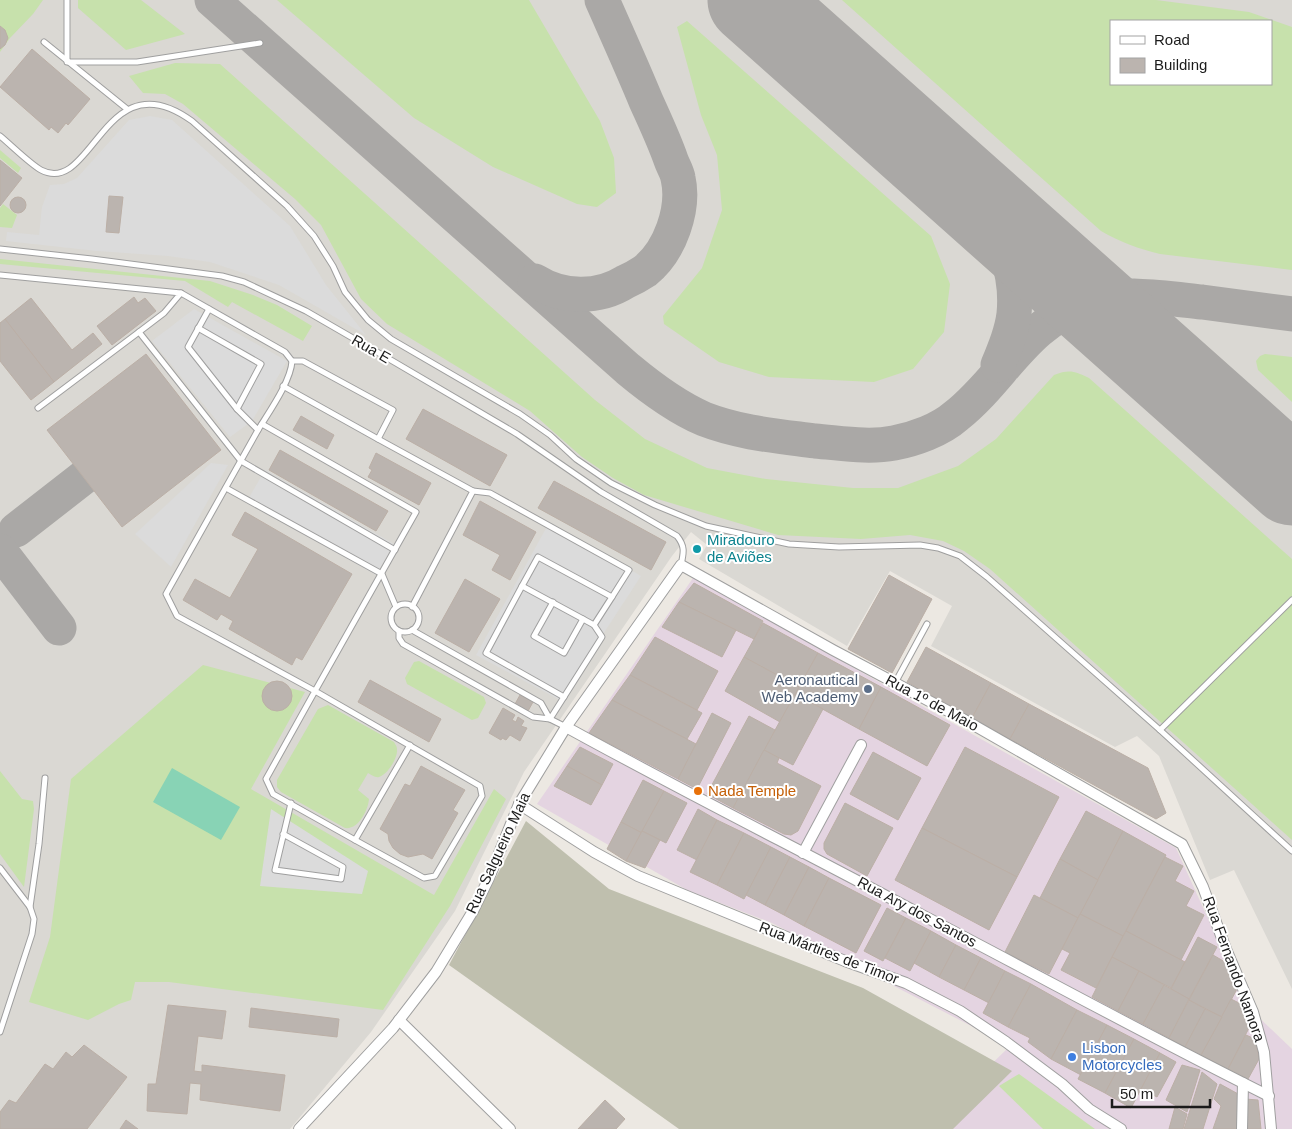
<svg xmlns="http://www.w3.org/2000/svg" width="1292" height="1129" viewBox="0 0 1292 1129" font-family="Helvetica,sans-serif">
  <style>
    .industrial { fill: #e4d4e1 }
    .airport { fill: #dad8d3; fill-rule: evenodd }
    .construction { fill: #bfbfae }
    .grass { fill: #c7e1ac; fill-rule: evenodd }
    .pitch { fill: #88d3b5 }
    .parking { fill: #dbdbdb }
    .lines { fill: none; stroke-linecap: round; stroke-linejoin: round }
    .taxiway { stroke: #aaa8a6; stroke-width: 35 }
    .runway { stroke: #aaa8a6; stroke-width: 89 }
    .building { fill: #bbb4af; stroke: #bbafa6 }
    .lane-casing { stroke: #9f9f9f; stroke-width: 7 }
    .street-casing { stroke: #9f9f9f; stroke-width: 12 }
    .lane { stroke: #fff; stroke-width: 5 }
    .street { stroke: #fff; stroke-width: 10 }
    .culture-dot { fill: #0f9aa8; stroke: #fff; stroke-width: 2 }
    .service-dot { fill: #5c6f8a; stroke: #fff; stroke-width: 2 }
    .food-dot { fill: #e8710a; stroke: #fff; stroke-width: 2 }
    .shop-dot { fill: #3f7fe0; stroke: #fff; stroke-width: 2 }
    .labels { text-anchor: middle; stroke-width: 4; stroke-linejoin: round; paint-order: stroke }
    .street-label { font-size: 15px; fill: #1b1b1b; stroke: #fff }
    .culture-label { font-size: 15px; fill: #0d838f; stroke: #fff; text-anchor: start }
    .service-label { font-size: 15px; fill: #4e5e75; stroke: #fff; text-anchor: end }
    .food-label { font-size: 15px; fill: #c56008; stroke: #fff; text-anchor: start }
    .shop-label { font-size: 15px; fill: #366cbe; stroke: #fff; text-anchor: start }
  </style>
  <rect width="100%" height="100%" fill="#ece8e2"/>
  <path class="industrial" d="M693,578L1176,848L1248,1007L1292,1049V1129H925L1010,1046L772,923L687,890L537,804Z"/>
  <path class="airport" d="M0,0H1292V989L1234,870L1210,880L1159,756L1137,736L1115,747L931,646L952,606L890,571L847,646L699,559L707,545L691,532L672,556L524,772L455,911L371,1032L290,1129H0ZM1111,21H1271V84H1111Z"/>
  <path class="construction" d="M526,821L609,889L863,988L1012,1071L953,1129H679L449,965Z"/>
  <g class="grass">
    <path d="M0,0H43L33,14L10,38L0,52Z"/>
    <path d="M78,0H141L185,34L126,50L78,8Z"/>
    <path d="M277,0H529L600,121L614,158L616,193L597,207L577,204L493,167L414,118Z"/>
    <path d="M842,0H1156L1249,12L1292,27V270L1160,254C1139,249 1120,242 1101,231ZM1111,21H1271V84H1111Z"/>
    <path d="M687,21L931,236L950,284L944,332L913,369L874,382L769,377L719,362L664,324L663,316L702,268L722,210L717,155L701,115L677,27Z"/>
    <path d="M175,63L220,64L595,400L645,439L707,468L766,479L853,488H898L958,466L996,439L1054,375C1069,369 1075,371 1089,378L1292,559V840L990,569L964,551L943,541L910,535L861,539L778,535L644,495L613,478L582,457L530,411L387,324L361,299L321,225L295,199L183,104L165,94L143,93L129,76Z"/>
    <path d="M0,150L21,168L18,173L0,158Z"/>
    <path d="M3,204L17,215L12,228L0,227V208Z"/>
    <path d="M0,259L210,281L253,295L277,305L312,326L303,341L232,302L228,307L185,281L0,264Z"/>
    <path d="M1265,354L1292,357V402L1258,370L1256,361L1260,356Z"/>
    <path d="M419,661L484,697L486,703L478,718L472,720L407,684L405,678L414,662Z"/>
    <path d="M203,665L305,692L251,789L434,895L494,789L506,799L450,906L383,1010L169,982H135L131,1000L119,1004L88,1020L29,1002L50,937L71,779Z"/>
    <path d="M328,705L394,742C396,746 397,746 397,750C398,758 387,775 379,777C375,778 372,775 368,773L358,790L369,799C368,811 358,830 345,828L281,792L277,787V780L318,709Z"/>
    <path d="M0,771L22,799L33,801L34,809L24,887L0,854Z"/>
    <path d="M1019,1074L1095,1129H1043L999,1086Z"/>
  </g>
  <path class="pitch" d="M172,768L240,807L221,840L153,802Z"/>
  <g class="parking">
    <path d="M150,116L172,120L290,226L326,285L366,335L279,285L210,262L168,256L97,251L6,241L7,232L39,235L42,207L50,185L64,184L77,178L129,120Z"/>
    <path d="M194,309L287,361L252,421L230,437L152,341Z"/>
    <path d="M211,463L228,465L171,567L135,534Z"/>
    <path d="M265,470L394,544L376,575L247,501Z"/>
    <path d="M549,523L641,576L560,700L476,655Z"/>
    <path d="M271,809L368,871L362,894L260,886Z"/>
  </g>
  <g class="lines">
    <g class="taxiway">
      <path d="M212,0L628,369C652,389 676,407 704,419C740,433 777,436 815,441C841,443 868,448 894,443C915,439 940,430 956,416C1005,377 1024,323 1089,302C1126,291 1165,298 1202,302C1232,306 1262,310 1292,314"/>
      <path d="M979,203C1003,234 1018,273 1014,314C1012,331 1005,348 998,365"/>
      <path d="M535,281C562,298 598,299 625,282C632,279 639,275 645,271C670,251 685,209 678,178C677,172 673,166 671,160C664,140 655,121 646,101C632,67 617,34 602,0"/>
      <path d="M16,530L84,477"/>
      <path d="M0,551L59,628"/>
    </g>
    <path class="runway" d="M752,0L1292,481"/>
  </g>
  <g class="building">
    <path d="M0,26L5,30L8,38L5,45L0,49Z"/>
    <path d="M32,49L90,99L68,125L66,123L58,133L51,127L49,130L0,87Z"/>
    <path d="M0,160L22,178L0,206Z"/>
    <path d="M109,196L123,197L119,233L106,232Z"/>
    <circle cx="18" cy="205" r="8"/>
    <path d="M134,297L138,303L145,298L156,311L112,345L97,326Z"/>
    <path d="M31,298L72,350L93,333L102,344L54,382L5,319Z"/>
    <path d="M5,319L54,382L31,400L0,361V323Z"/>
    <path d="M146,354L221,450L122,527L47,430Z"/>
    <path d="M423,409L507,455L490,486L406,439Z"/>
    <path d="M301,416L334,435L327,449L293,430Z"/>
    <path d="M280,450L388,511L376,531L269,470Z"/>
    <path d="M376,453L431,483L419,505L368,477L372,470L369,468Z"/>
    <path d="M554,481L666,542L651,570L538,508Z"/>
    <path d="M480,501L536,532L510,580L492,570L500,555L463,535Z"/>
    <path d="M245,512L352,574L302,660L296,657L292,665L229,629L233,621L221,614L217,620L183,600L195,579L230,598L258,549L232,535Z"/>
    <path d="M889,575L932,599L892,673L848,649Z"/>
    <path d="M465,579L500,599L469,652L435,633Z"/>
    <path d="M694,583L763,621L754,639L679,602Z"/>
    <path d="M679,602L736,630L722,657L662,627Z"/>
    <path d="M763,623L818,653L799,687L744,657Z"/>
    <path d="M655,637L718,671L697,710L630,675Z"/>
    <path d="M926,647L991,683L972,718L907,682Z"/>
    <path d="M818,653L881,687L859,729L795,694Z"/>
    <path d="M744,657L799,687L780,722L725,691Z"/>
    <path d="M630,675L702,713L687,739L612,700Z"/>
    <path d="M370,680L441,719L429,742L358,702Z"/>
    <circle cx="277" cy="696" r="15"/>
    <path d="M991,683L1029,704L1010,739L972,718Z"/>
    <path d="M881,687L950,725L927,766L859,729Z"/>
    <path d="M795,694L823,709L793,765L764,750Z"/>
    <path d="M520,695L533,702L528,711L515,704Z"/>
    <path d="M612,700L696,744L678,779L589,733Z"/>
    <path d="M1029,704L1148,768L1166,813L1156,819L1010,739Z"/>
    <path d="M503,708L515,715L512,720L516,722L518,717L524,721L521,726L527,728L520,741L510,735L506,740L502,738L501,740L489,733Z"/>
    <path d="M712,713L731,723L697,789L678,779Z"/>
    <path d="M749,716L775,730L733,808L707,794Z"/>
    <path d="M580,747L613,764L602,785L567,766Z"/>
    <path d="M965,747L1059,797L1017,877L922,828Z"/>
    <path d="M764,750L779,758L777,763L821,786L798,831L791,835L784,834L733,808Z"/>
    <path d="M873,752L921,778L898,820L850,794Z"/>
    <path d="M421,766L465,790L453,810L458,813L432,859L423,854L408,857L400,854L393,848L389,841L388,834L380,829L405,784L410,786Z"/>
    <path d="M567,766L602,785L591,805L554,786Z"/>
    <path d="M643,780L664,791L642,833L621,822Z"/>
    <path d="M664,791L687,803L666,843L642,831Z"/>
    <path d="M845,803L893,828L867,876L827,854L824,849V843Z"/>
    <path d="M698,809L717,820L697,860L677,850Z"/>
    <path d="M1086,811L1123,831L1098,880L1060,859Z"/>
    <path d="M717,820L744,833L717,885L690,872Z"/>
    <path d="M621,822L642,833L626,861L607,849Z"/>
    <path d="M922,828L1017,877L989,930L895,880Z"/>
    <path d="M642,831L660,840L645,868L626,861Z"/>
    <path d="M1123,831L1166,855L1123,936L1080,914Z"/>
    <path d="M744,833L771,847L744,899L717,885Z"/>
    <path d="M771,847L790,857L765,905L746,895Z"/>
    <path d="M790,857L809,867L784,915L765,905Z"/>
    <path d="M1165,857L1183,866L1175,881L1194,891L1186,906L1204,915L1181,960L1126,931Z"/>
    <path d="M1060,859L1098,880L1078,918L1040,898Z"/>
    <path d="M809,867L829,878L804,926L784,915Z"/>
    <path d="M829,878L881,905L856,953L804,926Z"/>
    <path d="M1034,895L1078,918L1049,974L1005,952Z"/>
    <path d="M887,908L906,918L883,961L864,951Z"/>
    <path d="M1080,914L1123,936L1096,988L1061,970L1070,953L1062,949Z"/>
    <path d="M906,918L931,931L910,971L885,958Z"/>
    <path d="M931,931L956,945L939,977L914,963Z"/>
    <path d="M1126,931L1185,962L1171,988L1112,957Z"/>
    <path d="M1198,937L1217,947L1189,999L1171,989Z"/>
    <path d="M956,945L981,958L964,990L939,977Z"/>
    <path d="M1213,955L1225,962L1237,989L1222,1017L1189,1000Z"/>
    <path d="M1112,957L1139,971L1118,1011L1092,997Z"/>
    <path d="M981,958L1005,971L989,1003L964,990Z"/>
    <path d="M1005,971L1031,984L1008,1027L983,1013Z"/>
    <path d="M1139,971L1164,985L1143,1024L1118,1011Z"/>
    <path d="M1031,984L1077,1010L1051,1059L1028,1042L1030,1038L1008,1027Z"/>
    <path d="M1164,985L1189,999L1169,1038L1143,1024Z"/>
    <path d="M1231,999L1247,1007L1251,1024L1228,1069L1201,1055Z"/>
    <path d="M1189,1000L1205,1009L1185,1047L1169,1038Z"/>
    <path d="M168,1005L226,1011L222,1039L198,1036L194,1071L202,1072V1065L285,1075L280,1111L200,1100L201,1084L190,1083L187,1114L147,1111L148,1084H156Z"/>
    <path d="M251,1008L339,1019L337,1037L249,1027Z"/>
    <path d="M1205,1009L1222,1017L1201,1055L1185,1047Z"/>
    <path d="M1077,1010L1107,1025L1081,1075L1051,1059Z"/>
    <path d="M1107,1025L1134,1039L1105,1093L1078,1079Z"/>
    <path d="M1246,1035L1255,1039L1259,1059L1248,1079L1228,1069Z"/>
    <path d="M1134,1039L1160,1053L1131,1108L1105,1093Z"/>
    <path d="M84,1045L127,1077L87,1129H0V1112L9,1100L16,1103L45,1064L53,1069L66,1052L72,1057Z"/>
    <path d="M1160,1053L1176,1062L1157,1097L1141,1089Z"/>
    <path d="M1182,1065L1200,1070L1187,1112L1166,1100Z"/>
    <path d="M1202,1072L1217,1084L1203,1129H1184Z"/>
    <path d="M1220,1084L1240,1095V1129H1213L1221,1106L1214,1099Z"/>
    <path d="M1245,1099L1258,1100L1261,1129H1244Z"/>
    <path d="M605,1100L625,1119L616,1129H578Z"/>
    <path d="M1175,1107L1187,1114L1183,1129H1169Z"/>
    <path d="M126,1120L138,1129H120Z"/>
  </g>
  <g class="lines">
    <g class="lane-casing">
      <g id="lane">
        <path d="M67,0V62H137L260,43"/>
        <path d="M44,42L127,109"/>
        <path d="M0,136C11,145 30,164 41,170C93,197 104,57 192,121L287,206L314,236L333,266L345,292L368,320L391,339L520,414L550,435L576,459L611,483L655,505L706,526L789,544L839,547L920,545L938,548L960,556L987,577L1160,730"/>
        <path d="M0,249L92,259L222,276L244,282L306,311L396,363L517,434L601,492L677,536C685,546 684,552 681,565"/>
        <path d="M0,275L181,293L164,313L139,332L241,461L395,550"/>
        <path d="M181,293L285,352L292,361C291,381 269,412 258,430L237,409L261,364L198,328"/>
        <path d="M209,309L188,347L237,409"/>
        <path d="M283,386L378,439L393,410L303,361H292"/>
        <path d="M38,408L139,332"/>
        <path d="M262,424L416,512L315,691L480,786L482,796L435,876L424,878L355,840"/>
        <path d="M258,430L166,594L177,616L315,691L266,779L273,794L355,840L410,745"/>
        <path d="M378,439L473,491L412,607"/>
        <path d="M226,488L382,574L396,607"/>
        <path d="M473,491L490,493L629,570L612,597"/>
        <path d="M522,586L538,557L612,597L594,625"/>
        <path d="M1292,600L1160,730L1292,851"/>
        <path d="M553,602L534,636L564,653L583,619L594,625L602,637L550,719L566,727"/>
        <circle cx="405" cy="618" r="14"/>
        <path d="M399,631V638L403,644L533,717L550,719L541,703L412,630"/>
        <path d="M895,683L927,624"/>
        <path d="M564,697L486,653L522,586L583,619"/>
        <path d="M283,834L343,867L341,879L275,870L291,803"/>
        <path d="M0,868L30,907L34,919L32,934L0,1032"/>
        <path d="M30,907L39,844L45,778"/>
      </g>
    </g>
    <g class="street-casing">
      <g id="street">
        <path d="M566,727C684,792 804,852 922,915C1038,975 1152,1038 1269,1096"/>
        <path d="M519,804L594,852L638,876L845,961L906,983L960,1011L1006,1042L1062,1084L1089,1109L1121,1129"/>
        <path d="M803,853L861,745"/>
        <path d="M399,1020L510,1129"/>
        <path d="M299,1129L393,1028L436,972L473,911L489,878L519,804L566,727L681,565L833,650L963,719L1182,844L1203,887L1226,949L1253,1012L1264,1052L1271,1129"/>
        <path d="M1242,1129L1243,1083"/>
      </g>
    </g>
    <use href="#lane" class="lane"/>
    <use href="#street" class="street"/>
  </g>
  <circle class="culture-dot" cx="697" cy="549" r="5"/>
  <circle class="service-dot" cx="868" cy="689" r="5"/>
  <circle class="food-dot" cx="698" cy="791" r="5"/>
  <circle class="shop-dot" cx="1072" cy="1057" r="5"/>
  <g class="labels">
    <g class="street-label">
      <text transform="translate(371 349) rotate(30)" y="5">Rua E</text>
      <text transform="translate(932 703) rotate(28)" y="5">Rua 1º de Maio</text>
      <text transform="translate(498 853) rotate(-65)" y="5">Rua Salgueiro Maia</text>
      <text transform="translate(917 912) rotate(28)" y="5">Rua Ary dos Santos</text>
      <text transform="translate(829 953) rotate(21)" y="5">Rua Mártires de Timor</text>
      <text transform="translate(1234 969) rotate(70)" y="5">Rua Fernando Namora</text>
    </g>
    <g class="culture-label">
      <text x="707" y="545">Miradouro<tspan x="707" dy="17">de Aviões</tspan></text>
    </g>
    <g class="service-label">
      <text x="858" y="685">Aeronautical<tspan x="858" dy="17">Web Academy</tspan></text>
    </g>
    <g class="food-label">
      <text x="708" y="796">Nada Temple</text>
    </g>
    <g class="shop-label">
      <text x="1082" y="1053">Lisbon<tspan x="1082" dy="17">Motorcycles</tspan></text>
    </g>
  </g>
  <rect x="1110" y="20" width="162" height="65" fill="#ffffff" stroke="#a4a4a4"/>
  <rect x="1120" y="36" width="25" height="8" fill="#ffffff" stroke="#a4a4a4"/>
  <text x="1154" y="45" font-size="15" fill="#1b1b1b">Road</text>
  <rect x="1120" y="58" width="25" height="15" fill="#bbb4af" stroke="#a4a4a4"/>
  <text x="1154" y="70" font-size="15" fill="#1b1b1b">Building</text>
  <path d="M1112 1099v8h98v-8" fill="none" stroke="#1b1b1b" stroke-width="2.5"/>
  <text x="1120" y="1099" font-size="15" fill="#1b1b1b" stroke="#ffffff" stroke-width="4" paint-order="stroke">50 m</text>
</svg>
